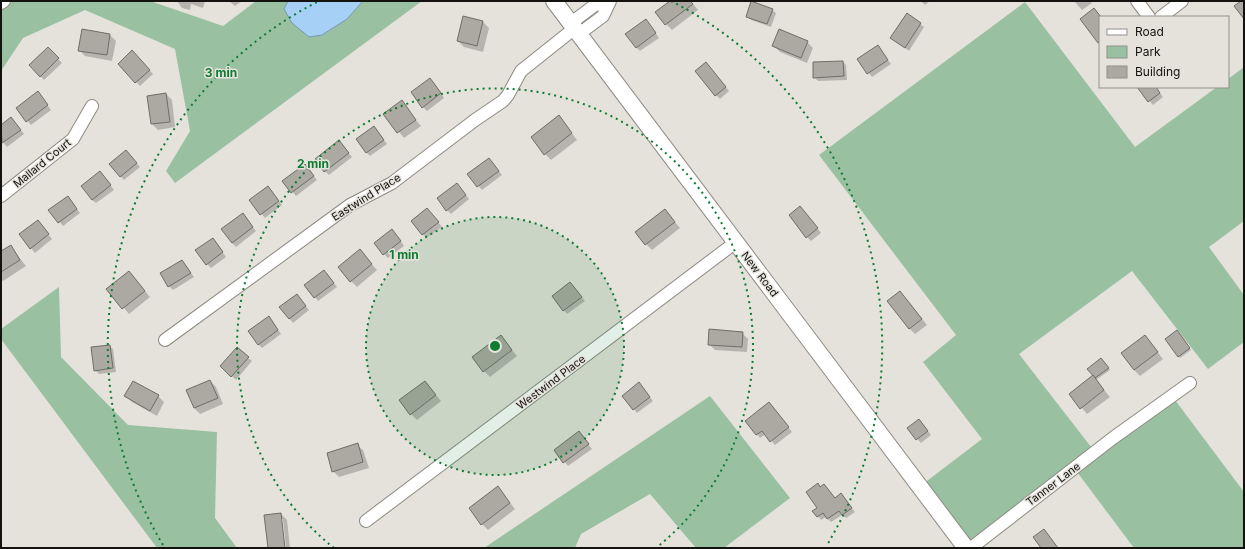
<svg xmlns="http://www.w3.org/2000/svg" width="1245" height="549" viewBox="0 0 1245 549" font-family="Inter,sans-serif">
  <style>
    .green { fill: #9ac0a2 }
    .water { fill: #a6d0f6; stroke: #7a97b1 }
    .shadow { fill: #0003 }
    .building { fill: #aca9a2; stroke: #6f6d66 }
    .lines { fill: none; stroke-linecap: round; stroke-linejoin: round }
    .minor-casing { stroke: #8d8a83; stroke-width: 14 }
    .tertiary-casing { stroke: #8d8a83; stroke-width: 18 }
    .minor { stroke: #fff; stroke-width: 12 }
    .tertiary { stroke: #fff; stroke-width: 16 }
    .ring { fill: none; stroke: #0e7c31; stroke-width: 2; stroke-dasharray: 2 4 }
    .labels { text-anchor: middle; stroke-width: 3; stroke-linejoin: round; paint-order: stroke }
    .street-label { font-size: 11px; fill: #13120f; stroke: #e5e2db }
    .centre { fill: #0e7c31; stroke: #e5e2db; stroke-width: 2 }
    .ring-label { font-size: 12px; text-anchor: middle; font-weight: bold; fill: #0e7c31; stroke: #e5e2db; stroke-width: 3; stroke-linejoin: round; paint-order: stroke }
  </style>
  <rect width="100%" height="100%" fill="#e5e2db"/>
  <g class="green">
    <path d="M1,1H150L223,26L256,1H288L284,9L322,35L347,19L363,1H422L175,183L166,171L190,131L175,49L85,10L23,38L1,71Z"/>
    <path d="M1025,2L1135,147L1217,87H1228V79L1244,67V221L1209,247L1244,295V342L1208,369L1132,271L1019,354L1095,452L1172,396L1244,492V548H1134L1074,468L971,548L919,487L982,439L923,362L956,335L819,155Z"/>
    <path d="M59,287L61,357L128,425L217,432L215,518L237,548H157L1,339V329Z"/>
    <path d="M710,396L790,498L724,548H696L650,494L581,534L575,548H484Z"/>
  </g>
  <path class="water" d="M288,1H363L347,19L322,35L309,37L292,23L284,9Z"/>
  <g class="shadow">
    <path d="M177,1H205L203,8L191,4L190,10L182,8Z"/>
    <path d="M229,1H242L235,6Z"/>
    <path d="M672,1H691L698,10L672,30L666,24Z"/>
    <path d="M921,1H930L925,5Z"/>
    <path d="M1074,1H1090L1092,3L1082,10Z"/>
    <path d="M772,10L776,13L771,27L751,20L747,16Z"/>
    <path d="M464,17L483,22L489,28L483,52L464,47L458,41Z"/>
    <path d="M649,24L659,38L640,51L636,47Z"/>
    <path d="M920,24L924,27L909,51L892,38Z"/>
    <path d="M110,35L116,41L112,61L85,56L79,50Z"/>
    <path d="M807,42L813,48L807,63L780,52L774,46Z"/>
    <path d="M878,46L891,64L872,77L859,59Z"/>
    <path d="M48,48L62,63L44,80L30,65Z"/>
    <path d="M136,56L153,74L140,86L119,64Z"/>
    <path d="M843,62L846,65L847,80L818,81L814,77Z"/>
    <path d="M706,63L729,91L720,99L716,95Z"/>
    <path d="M434,83L444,98L427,111L423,107Z"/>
    <path d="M1138,87H1156L1163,97L1153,105Z"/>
    <path d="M166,94L172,100L175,127L158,130L152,124Z"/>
    <path d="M41,97L51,110L31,125L17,108Z"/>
    <path d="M401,102L421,126L404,138L384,114Z"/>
    <path d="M11,118L24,134L7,147L1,140V126Z"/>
    <path d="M564,123L577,140L551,160L545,154Z"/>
    <path d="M374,127L387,144L370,156L366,152Z"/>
    <path d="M342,145L352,157L329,175L325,171Z"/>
    <path d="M130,155L140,167L124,180L110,164Z"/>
    <path d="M489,159L502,175L482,190L469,174Z"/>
    <path d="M308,169L317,180L296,196L284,181Z"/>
    <path d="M104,176L114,190L96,203L92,200Z"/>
    <path d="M461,188L469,199L451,214L447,210Z"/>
    <path d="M271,191L282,205L265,218L250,200Z"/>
    <path d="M71,201L80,213L63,226L50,210Z"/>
    <path d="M665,210L680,228L652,250L646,244Z"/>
    <path d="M804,211L821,233L811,241L807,237Z"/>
    <path d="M431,213L442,227L426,238L412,221Z"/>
    <path d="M246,218L256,231L236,247L232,243Z"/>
    <path d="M38,221L52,239L35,253L20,235Z"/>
    <path d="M396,234L404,246L388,258L384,254Z"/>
    <path d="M213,239L226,257L211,268L207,264Z"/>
    <path d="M10,246L26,266L3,281L1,279V252Z"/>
    <path d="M360,251L377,270L357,287L351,281Z"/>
    <path d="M182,261L194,277L173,290L169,286Z"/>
    <path d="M129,272L150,297L129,314L108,289Z"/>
    <path d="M328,275L337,287L318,301L315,297Z"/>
    <path d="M574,287L585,301L567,314L564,310Z"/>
    <path d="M900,292L927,325L915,334L909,328Z"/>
    <path d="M297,295L309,310L293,323L281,307Z"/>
    <path d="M272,321L281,334L262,348L258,344Z"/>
    <path d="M742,333L748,339L747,352L715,350L709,344Z"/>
    <path d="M1178,333L1191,350L1180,358L1166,339Z"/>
    <path d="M1145,336L1163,359L1140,376L1134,370Z"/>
    <path d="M501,337L517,356L490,377L484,371Z"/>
    <path d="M109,346L113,349L116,372L99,374L95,370Z"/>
    <path d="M248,358L252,361L236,380L225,370Z"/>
    <path d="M1103,361L1110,370L1096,380L1110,397L1087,414L1070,394L1094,376Z"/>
    <path d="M210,381L216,387L223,404L200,414L194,408Z"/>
    <path d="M134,382L158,396L164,402L157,416L132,402L126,396Z"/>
    <path d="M425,382L441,401L417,420L411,414Z"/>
    <path d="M643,388L653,401L637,413L634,409Z"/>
    <path d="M769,403L792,432L775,445L766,434L760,438L757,434Z"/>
    <path d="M922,424L931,435L921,443L908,428Z"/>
    <path d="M579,432L592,449L568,466L555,450Z"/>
    <path d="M357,445L363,450L369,468L339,477L333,471Z"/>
    <path d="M818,484L835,499L841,495L855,512L846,518L842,515L831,522L826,517L821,520L814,511L819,508Z"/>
    <path d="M498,488L515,509L488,530L482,524Z"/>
    <path d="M281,514L287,520L290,548H286L283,519H281L284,548H269Z"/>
  </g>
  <g class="building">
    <path d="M670,1H690L693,4L665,25L655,12Z"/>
    <path d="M751,1L773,9L767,24L746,17Z"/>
    <path d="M1241,1H1244V19L1234,6Z"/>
    <path d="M1094,8L1101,17L1100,42L1098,43L1080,19Z"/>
    <path d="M907,13L921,23L905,48L890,38Z"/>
    <path d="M463,16L483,21L477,46L457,41Z"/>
    <path d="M646,19L656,33L636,48L625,34Z"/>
    <path d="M82,29L110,34L107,55L78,51Z"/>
    <path d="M779,29L808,41L801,58L772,46Z"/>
    <path d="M878,45L888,60L867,74L857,59Z"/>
    <path d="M48,47L59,58L40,77L29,65Z"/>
    <path d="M132,50L150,70L135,83L118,64Z"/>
    <path d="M843,61L844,76L813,78V62Z"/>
    <path d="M706,62L726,87L715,96L695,71Z"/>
    <path d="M430,78L441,93L422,108L411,92Z"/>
    <path d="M1137,87H1156L1160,93L1148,102Z"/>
    <path d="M38,91L48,105L26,122L16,108Z"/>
    <path d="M166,93L170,122L151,124L147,96Z"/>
    <path d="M402,100L416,120L397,133L383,114Z"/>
    <path d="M559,115L572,133L544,155L531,137Z"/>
    <path d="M11,117L21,130L2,143L1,125Z"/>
    <path d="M374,126L384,140L366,153L356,139Z"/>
    <path d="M339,140L349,153L324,172L315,159Z"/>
    <path d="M126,150L137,163L120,177L109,164Z"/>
    <path d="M489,158L499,171L477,187L467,174Z"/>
    <path d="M305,164L314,176L291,193L282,181Z"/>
    <path d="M100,171L111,185L92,200L81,186Z"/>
    <path d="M457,183L466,195L446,211L437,198Z"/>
    <path d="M268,186L279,201L260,215L249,200Z"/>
    <path d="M68,196L77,209L58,223L48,210Z"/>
    <path d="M800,206L818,228L806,238L789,215Z"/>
    <path d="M427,208L439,222L422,235L411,221Z"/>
    <path d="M665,209L675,222L645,245L635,232Z"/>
    <path d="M243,213L253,227L232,243L221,229Z"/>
    <path d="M38,220L49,234L30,249L19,234Z"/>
    <path d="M392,229L401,241L383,255L374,243Z"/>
    <path d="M213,238L223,252L206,265L195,250Z"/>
    <path d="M11,245L20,260L1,272V251Z"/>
    <path d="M360,249L372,264L350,282L338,267Z"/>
    <path d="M182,260L191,273L168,287L160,273Z"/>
    <path d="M324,270L334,283L314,298L304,285Z"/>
    <path d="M129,271L145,291L122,309L106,289Z"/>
    <path d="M570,282L582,297L563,311L552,296Z"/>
    <path d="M900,291L922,319L909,329L887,301Z"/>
    <path d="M297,294L306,306L289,319L279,307Z"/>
    <path d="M269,316L278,330L258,345L248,331Z"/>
    <path d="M709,329L743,332L742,347L708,345Z"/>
    <path d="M1177,330L1190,348L1178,357L1165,339Z"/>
    <path d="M501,335L512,350L483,372L472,357Z"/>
    <path d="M1145,335L1158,352L1134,370L1121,353Z"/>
    <path d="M110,345L113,368L94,371L91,347Z"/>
    <path d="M237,347L249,357L231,377L220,366Z"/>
    <path d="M1101,358L1109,368L1095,378L1087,369Z"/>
    <path d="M1093,375L1104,390L1080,409L1069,394Z"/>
    <path d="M210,380L218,398L194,408L186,390Z"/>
    <path d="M133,381L159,395L150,411L124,396Z"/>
    <path d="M425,381L436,395L410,415L399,400Z"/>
    <path d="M639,382L650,397L633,410L622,396Z"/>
    <path d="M769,402L789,427L770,442L762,431L756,435L745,421Z"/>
    <path d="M919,419L928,431L916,440L907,428Z"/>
    <path d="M579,431L589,444L563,463L554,450Z"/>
    <path d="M358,443L363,462L332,472L327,453Z"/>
    <path d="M818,483L820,487L824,484L835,498L841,493L852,508L842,515L839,511L827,519L823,513L817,517L812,511L817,508L806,492Z"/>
    <path d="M498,486L510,503L481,525L469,508Z"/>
    <path d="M281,513L285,548H268L264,515Z"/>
    <path d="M1044,529L1058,548H1041L1033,537Z"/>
  </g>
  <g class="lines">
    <g class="minor-casing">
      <g id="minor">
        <path d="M1137,1L1149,17"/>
        <path d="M1,3L4,1"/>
        <path d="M1161,17L1182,1"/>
        <path d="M571,23L595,5L608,3"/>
        <path d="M579,34L603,16L610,1"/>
        <path d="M1,196L73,139L92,106"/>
        <path d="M165,340L350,205L392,183L475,120L503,101L508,95L521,71L575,28"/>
        <path d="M366,521L736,242"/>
        <path d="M971,548L1113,438L1190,383"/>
      </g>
    </g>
    <g class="tertiary-casing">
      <path id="tertiary" d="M554,1L966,548"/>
    </g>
    <use href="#minor" class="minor"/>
    <use href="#tertiary" class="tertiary"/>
  </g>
  <circle cx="495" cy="346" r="129" fill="#0e7c31" fill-opacity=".12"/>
  <g class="ring">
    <circle cx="495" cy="346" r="129"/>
    <path d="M334 548A258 258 0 1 1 656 548"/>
    <path d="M163 545A387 387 0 0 1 319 1M671 1A387 387 0 0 1 827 545"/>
  </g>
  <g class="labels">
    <g class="street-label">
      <text transform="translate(42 163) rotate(-39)" y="4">Mallard Court</text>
      <text transform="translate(366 197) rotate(-32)" y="4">Eastwind Place</text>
      <text transform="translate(760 274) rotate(53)" y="4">New Road</text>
      <text transform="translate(551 382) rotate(-37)" y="4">Westwind Place</text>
      <text transform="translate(1053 484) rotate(-37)" y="4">Tanner Lane</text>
    </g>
  </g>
  <circle cx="495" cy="346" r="6" class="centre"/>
  <g class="ring-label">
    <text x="221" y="77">3 min</text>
    <text x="313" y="168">2 min</text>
    <text x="404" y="259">1 min</text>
  </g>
  <rect width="1245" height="549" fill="none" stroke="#13120f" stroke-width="4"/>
  <rect x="1099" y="16" width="130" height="72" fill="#e5e2db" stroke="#918f89"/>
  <rect x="1107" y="29" width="20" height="6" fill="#ffffff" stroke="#918f89"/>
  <text x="1135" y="36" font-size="12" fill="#13120f">Road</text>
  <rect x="1107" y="46" width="20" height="12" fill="#9ac0a2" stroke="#918f89"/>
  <text x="1135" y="56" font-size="12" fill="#13120f">Park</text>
  <rect x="1107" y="66" width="20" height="12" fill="#aca9a2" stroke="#918f89"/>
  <text x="1135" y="76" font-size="12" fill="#13120f">Building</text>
</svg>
